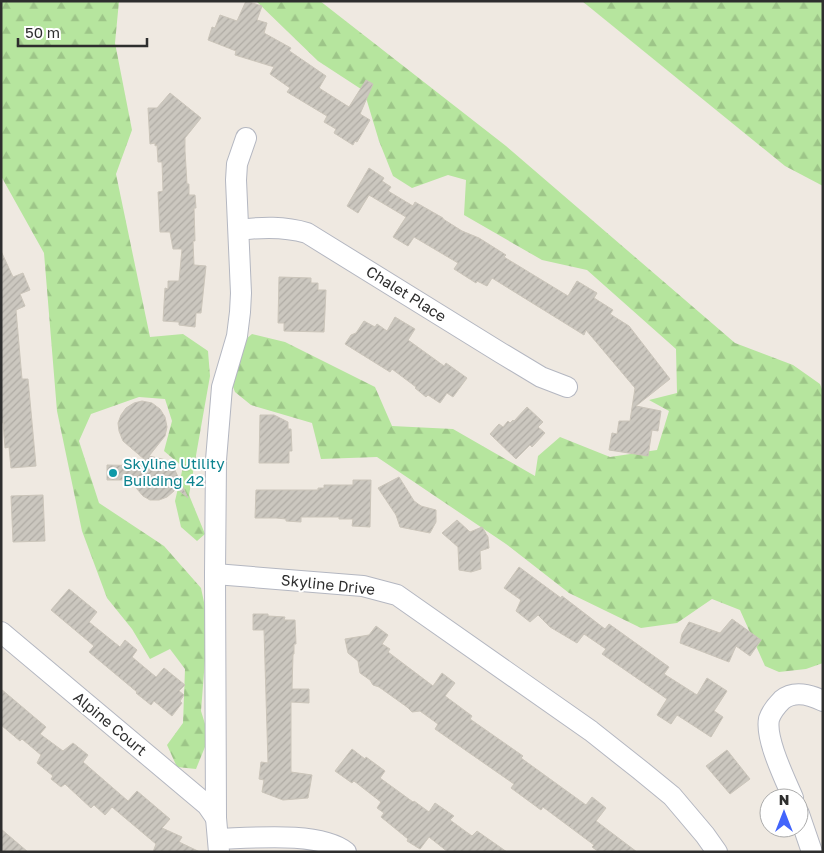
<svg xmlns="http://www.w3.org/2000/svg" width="824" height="853" viewBox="0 0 824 853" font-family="'Golos Text',sans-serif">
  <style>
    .forest { fill: url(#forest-firs) }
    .building { fill: url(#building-hatch); stroke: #cbc5ba }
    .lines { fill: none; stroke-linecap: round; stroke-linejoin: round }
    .street-casing { stroke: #b4b7c1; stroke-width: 22 }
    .street { stroke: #fff; stroke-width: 20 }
    .culture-dot { fill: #0f9aa8; stroke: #fff; stroke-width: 2 }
    .labels { text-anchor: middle; stroke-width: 4; stroke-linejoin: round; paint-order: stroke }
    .street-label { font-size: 15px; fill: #2e2e2e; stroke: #fff }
    .culture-label { font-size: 15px; fill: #0d838f; stroke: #fff; text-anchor: start }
  </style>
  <defs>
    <pattern id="forest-firs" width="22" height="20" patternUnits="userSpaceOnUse" patternTransform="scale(1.25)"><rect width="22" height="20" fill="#b6e59e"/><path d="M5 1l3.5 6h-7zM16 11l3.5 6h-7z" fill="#9dc588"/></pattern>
    <pattern id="building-hatch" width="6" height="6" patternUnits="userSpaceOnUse" patternTransform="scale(1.25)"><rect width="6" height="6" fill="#cbc7bf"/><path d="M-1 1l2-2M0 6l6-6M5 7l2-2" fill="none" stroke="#afaba4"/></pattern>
  </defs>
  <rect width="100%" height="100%" fill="#efe9e1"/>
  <g class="forest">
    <path d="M1,1H119L115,43L132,130L116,174L150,337L183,334L208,351L210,376L189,495L205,534L197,541L181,527L175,501L183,467L164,451L172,421L165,399L139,397L91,414L79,441L99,503L164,546L201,588L208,621L201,711L209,737L196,769L177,767L167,745L183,723L185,669L170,649L150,659L132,629L107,598L82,531L57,411L44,253L1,176Z"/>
    <path d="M256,1H320L506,146L735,343L793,365L820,384L823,392V663L806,669L779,672L765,666L740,610L712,599L677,623L641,628L569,593L506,544L377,457L321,459L312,423L251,405L235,392L222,359L252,334L285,342L375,387L392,426L453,429L535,476L538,456L560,437L610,457L657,450L669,411L649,400L677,393L676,349L587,270L542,260L464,215L466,180L448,175L412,188L393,176L379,141L364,91L318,61Z"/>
    <path d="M582,1H823V186L785,166Z"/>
  </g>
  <g class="building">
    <path d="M246,1L262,6L257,20L267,23L264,33L291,48L289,51L291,52L326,76L319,88L349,107L366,80L373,84L360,114L370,120L357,142L355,141L353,145L334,133L336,129L324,122L327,116L287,92L290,88L270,74L274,67L235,55L236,51L208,40L212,27L215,28L220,15L237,21Z"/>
    <path d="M170,93L201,118L185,138V151L187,184H189V195H195L196,208H194L195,241H193L194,265L206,266L201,313H196L195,327L179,325V322L163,321L165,288L168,289V281H179L182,249H173L170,232H160L158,192L163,191L162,162H158L157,145L155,146V143L150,144L148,108H157Z"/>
    <path d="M369,168L384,178L382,181L391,187L388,191L413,206L415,202L443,218V219L462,231L479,238L506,255L504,257L568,296L577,281L597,293L594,298L613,310L610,314L629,326L670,379L636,406L661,411L658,431L652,430L648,456L609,450L612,433L617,434L619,421H630L635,388L586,330L584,335L492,278L487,286L477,281L476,283L454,269L458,263L414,237L408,246L393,237L406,217L369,195L358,213L347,206Z"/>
    <path d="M1,251L13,277L23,273L30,290L20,294L25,306L16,310L22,379H28L36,466L11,468L9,447L5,448L3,422L1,423Z"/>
    <path d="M279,277L311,278V283H318V290H326L324,332L284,331V323H278Z"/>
    <path d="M395,317L415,329L408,340L444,366L446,363L467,378L453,397L447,393L440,403L428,395L426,397L415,388L416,387L392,369L390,372L345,344L351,335L356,333L364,321L375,327L377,324L387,331Z"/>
    <path d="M142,401L152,403L160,409L165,417L167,427L165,436L149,456L166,460L173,466L188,498L175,487L174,491L167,497L159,500H150L143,496L137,489L134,480H107V465L152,466L123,441L119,431L118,423L121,415L126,408L134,403Z"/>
    <path d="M527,407L543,422L538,427L545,433L532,447L530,445L516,459L490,434L499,424L503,427L508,421L510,423L513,420L514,421Z"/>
    <path d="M260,415H274L288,422V429H291L292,451H289V463H259Z"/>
    <path d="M399,477L414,501L421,506L436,510V522L430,533L400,527L396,515L378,488Z"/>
    <path d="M353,480H371L370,527L352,526L353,519H339V517H301V522L286,521V519L276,518H255L256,490H318V488H324V485H353Z"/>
    <path d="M43,495L45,541L13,542L11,496Z"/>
    <path d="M457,520L470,532L482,527L488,537L489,548L480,551L481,569L471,572L459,570L458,547L442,533Z"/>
    <path d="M519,567L561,598L562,596L605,629L609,624L623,634L669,667L664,674L697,695L707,678L727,691L714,711L723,717L711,737L677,715L671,724L657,715L667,699L602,654L606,649L584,634L577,643L550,627L538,615L530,622L516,611L521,600L504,588Z"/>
    <path d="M69,589L97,612L89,622L120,647L125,640L137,650L132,657L156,677L164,668L185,685L179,691L184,695L180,701L182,703L172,716L154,701L151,705L136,693L137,692L89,652L94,646L51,610Z"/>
    <path d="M253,614H268V616L285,617L284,620H295L296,644H294V654H293L292,689H309V703L291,702V772L312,775L308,798L283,800L262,792L264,780L259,779L261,762L268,763L264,630H253Z"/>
    <path d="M732,619L761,640L750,656L736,646L729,662L680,643L682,634L689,622L720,633Z"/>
    <path d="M376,626L388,635L382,644L390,649L388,652L433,686L442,673L455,683L445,696L472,716L470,719L523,756L521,758L586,805L592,797L606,808L596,821L637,852H599L592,847L594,845L543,807L541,810L511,788L514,784L435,729L438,724L420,711L412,712L407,707L379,687L373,685L370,680L360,673L358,661L348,653L345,639L369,635Z"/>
    <path d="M1,689L46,727L40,734L63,751L73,743L88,755L83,762L128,801L137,791L170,819L162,828L182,837L179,842L200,852H153L156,844L112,807L105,815L94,805L91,808L65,784L61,787L51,779L53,776L37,763L41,755L22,739L20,741L1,725Z"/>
    <path d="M352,749L365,759L366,757L385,771L380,778L413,802L414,801L429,812L435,803L454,816L450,820L472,836L477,831L507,852H448L429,837L420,849L407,841L408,839L381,817L384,813L377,808L381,802L354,781L352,783L335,771Z"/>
    <path d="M727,750L750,779L730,794L706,766Z"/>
    <path d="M1,829L28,852H1Z"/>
  </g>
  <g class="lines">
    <g class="street-casing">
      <g id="street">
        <path d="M239,230C262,227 284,226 307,233L501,353L541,377L567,387"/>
        <path d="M215,574L363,586L397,595L591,731L639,769L672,796L705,835L717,852"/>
        <path d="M1,632L207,805L216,818"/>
        <path d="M793,798C785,779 765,739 769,719C771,713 777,705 782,700C794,690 811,695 823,701"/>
        <path d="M799,814L812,852"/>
        <path d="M219,839C251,838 320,831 346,852"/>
        <path d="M219,852L216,818L215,574L216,460L222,387L237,336L240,312L241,293L236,180L237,164L246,138"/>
      </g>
    </g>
    <use href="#street" class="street"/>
  </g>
  <circle class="culture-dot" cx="113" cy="473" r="5"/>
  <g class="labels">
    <g class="street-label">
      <text transform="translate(406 294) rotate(32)" y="5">Chalet Place</text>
      <text transform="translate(328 585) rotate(6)" y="5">Skyline Drive</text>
      <text transform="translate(110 724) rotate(40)" y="5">Alpine Court</text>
    </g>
    <g class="culture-label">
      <text x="123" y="469">Skyline Utility<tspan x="123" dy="17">Building 42</tspan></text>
    </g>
  </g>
  <rect width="824" height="853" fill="none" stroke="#2e2e2e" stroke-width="5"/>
  <g transform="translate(784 813)"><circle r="24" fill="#ffffff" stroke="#ababab"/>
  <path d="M0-4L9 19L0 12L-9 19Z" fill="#4264fb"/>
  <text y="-8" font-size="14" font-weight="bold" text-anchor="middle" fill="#2e2e2e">N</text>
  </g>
  <path d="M18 38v8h129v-8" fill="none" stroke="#2e2e2e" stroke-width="2.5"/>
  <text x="25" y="38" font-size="15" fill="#2e2e2e" stroke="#ffffff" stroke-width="4" paint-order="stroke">50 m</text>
</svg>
